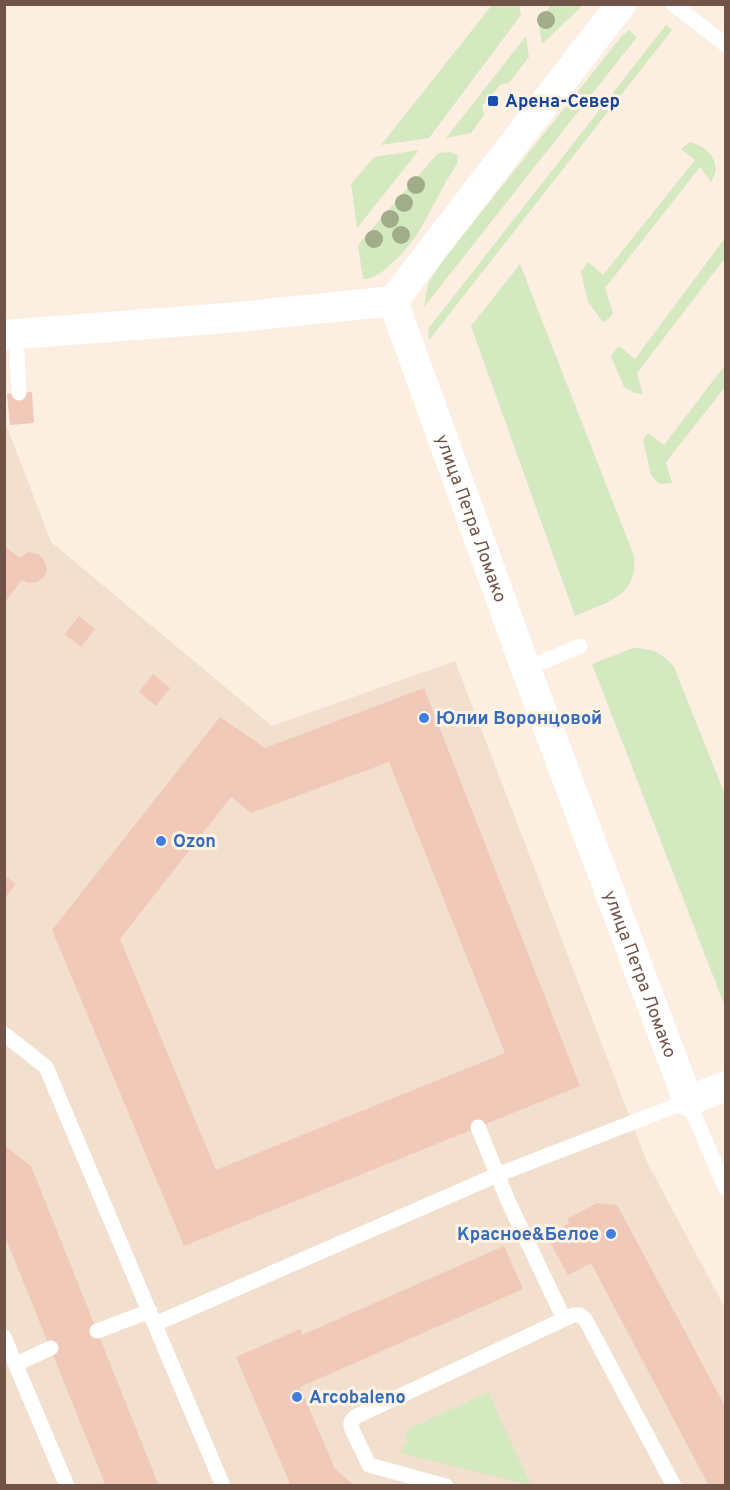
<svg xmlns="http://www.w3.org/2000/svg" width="730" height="1490" viewBox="0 0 730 1490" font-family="Overpass,sans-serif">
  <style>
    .residential { fill: #f3dfce }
    .green { fill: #d4e9bf }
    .building { fill: #f1c9b8; fill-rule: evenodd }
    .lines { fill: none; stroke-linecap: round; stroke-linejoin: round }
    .lane { stroke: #fff; stroke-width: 15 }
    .street { stroke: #fff; stroke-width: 30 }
    .tree { fill: #a1ad88 }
    .transit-dot { fill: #1a4fb4; stroke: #fff3e6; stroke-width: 2 }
    .shop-dot { fill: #3f7fe0; stroke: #fff3e6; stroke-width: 2 }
    .labels { text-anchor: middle; stroke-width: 6; stroke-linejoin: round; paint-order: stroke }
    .transit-label { font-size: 18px; font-weight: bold; fill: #164399; stroke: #fff3e6; text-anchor: start }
    .street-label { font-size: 18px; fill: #725348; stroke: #fff3e6 }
    .shop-label { font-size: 18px; font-weight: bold; fill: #366cbe; stroke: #fff3e6; text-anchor: start }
  </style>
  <rect width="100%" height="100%" fill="#fceee0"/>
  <path class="residential" d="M4,419L51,542L272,726L455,661L647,1162L725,1308V1485H5Z"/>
  <g class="green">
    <path d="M492,5H519L521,15L429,138L381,145Z"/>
    <path d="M551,5H583L542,44L538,21Z"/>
    <path d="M666,25L672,30L429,340L428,329Z"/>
    <path d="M629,30L637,37L424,307L428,284L443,260L622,36Z"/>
    <path d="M526,36L529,57L509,83L501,84L482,106L484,115L471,133L446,138Z"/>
    <path d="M690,142C710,147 723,164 711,182L700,167L605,288L613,313L610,318L603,322L588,302L581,272L588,262L603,275L695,160L681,149Z"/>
    <path d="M419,150L357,228L351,184L374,157Z"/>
    <path d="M450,152L458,155L457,164C433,199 424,236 391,264C383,272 374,279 363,279L358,245L438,153Z"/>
    <path d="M725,238V258L637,373L643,394L635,393L624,387L611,356L619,346L635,359Z"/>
    <path d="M520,264L634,556C638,598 606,602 575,616L471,326Z"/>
    <path d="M725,365V387L666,462L672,483L659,484L651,475L643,440L648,433L664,445Z"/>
    <path d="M633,648C651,648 663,653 674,667L725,795L726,1003L724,1004L592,664Z"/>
    <path d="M488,1392L531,1485L400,1453L407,1441L406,1430Z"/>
  </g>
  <g class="building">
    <path d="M32,392L34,423L10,425L7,394Z"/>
    <path d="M4,546L20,558L29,552L38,554L44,560L47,570L44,577L37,582L28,583L22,580L4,603Z"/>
    <path d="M79,616L95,629L81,647L65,634Z"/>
    <path d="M153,674L170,688L156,706L139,692Z"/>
    <path d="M424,688L580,1086L184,1246L52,930L220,717L265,748ZM389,762L505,1053L216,1170L120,939L231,797L251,813Z"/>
    <path d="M4,875L16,884L4,899Z"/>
    <path d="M4,1145L31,1166L159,1486H106L4,1234Z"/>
    <path d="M597,1203L617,1205L726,1408V1486H709L591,1263L568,1275L546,1235L570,1223L567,1219Z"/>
    <path d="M504,1246L523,1289L300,1387L335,1469L355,1486H291L236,1357L300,1329L302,1335Z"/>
  </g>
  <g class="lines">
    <g class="lane">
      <path d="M673,4L726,45"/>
      <path d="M16,335L19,393"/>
      <path d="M526,669L580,646"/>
      <path d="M4,1034L46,1067L223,1486"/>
      <path d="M478,1127L508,1201L564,1319"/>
      <path d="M155,1324L497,1175L688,1101L726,1189"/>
      <path d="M97,1331L150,1311"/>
      <path d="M4,1337L67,1486"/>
      <path d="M16,1364L51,1348"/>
      <path d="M446,1486L369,1465L351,1427V1422L355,1417L573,1315H580L585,1319L674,1486"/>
    </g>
    <g class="street">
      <path id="s1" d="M393,301L526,669L688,1101L726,1086"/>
      <path d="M393,301L621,4"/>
      <path d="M4,335L239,317L393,301"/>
    </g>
  </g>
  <g class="tree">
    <circle cx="546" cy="20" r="9"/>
    <circle cx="416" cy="185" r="9"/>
    <circle cx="404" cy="203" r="9"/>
    <circle cx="390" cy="219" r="9"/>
    <circle cx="401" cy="235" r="9"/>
    <circle cx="374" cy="239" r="9"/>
  </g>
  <rect class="transit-dot" x="487" y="95" width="12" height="12" rx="3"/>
  <g class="shop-dot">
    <circle cx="424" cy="718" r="6"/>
    <circle cx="161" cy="841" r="6"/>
    <circle cx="611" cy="1234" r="6"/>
    <circle cx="297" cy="1397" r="6"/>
  </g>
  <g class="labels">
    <g class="transit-label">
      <text x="505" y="107">Арена-Север</text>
    </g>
    <g class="street-label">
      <text dy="6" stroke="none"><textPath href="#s1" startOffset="231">улица Петра Ломако</textPath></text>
      <text dy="6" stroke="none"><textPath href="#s1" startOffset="717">улица Петра Ломако</textPath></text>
    </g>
    <g class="shop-label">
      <text x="436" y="724">Юлии Воронцовой</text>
      <text x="173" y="847">Ozon</text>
      <text x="599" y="1240" text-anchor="end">Красное&amp;Белое</text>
      <text x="309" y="1403">Arcobaleno</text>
    </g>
  </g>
  <rect width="730" height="1490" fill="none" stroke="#725348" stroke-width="12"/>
</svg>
